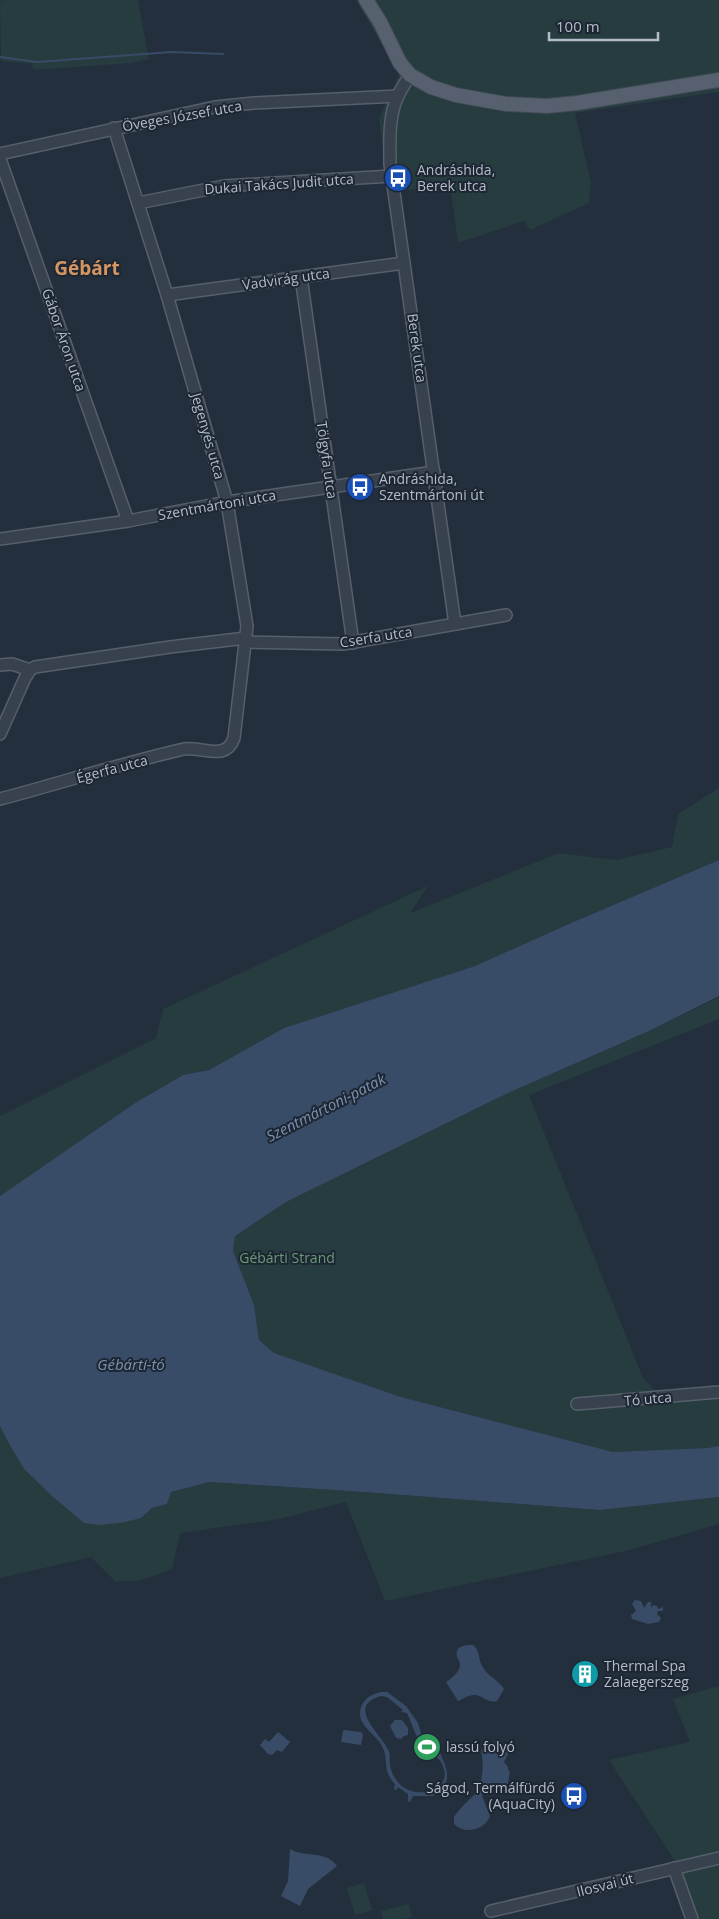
<svg xmlns="http://www.w3.org/2000/svg" width="719" height="1919" viewBox="0 0 719 1919" font-family="'Open Sans',sans-serif">
  <style>
    .green { fill: #263c3f }
    .water { fill: #394c67; fill-rule: evenodd }
    .lines { fill: none; stroke-linecap: round; stroke-linejoin: round }
    .stream { stroke: #394c67; stroke-width: 2 }
    .minor-casing { stroke: #565f6c; stroke-width: 14 }
    .major-casing { stroke: #414a57; stroke-width: 16 }
    .minor { stroke: #38414e; stroke-width: 11 }
    .major { stroke: #56606e; stroke-width: 14 }
    .labels { text-anchor: middle; stroke-width: 4; stroke-linejoin: round; paint-order: stroke }
    .street-label { font-size: 14px; fill: #b4bcc9; stroke: #1d2633 }
    .poi-label { font-size: 14px; fill: #b4bcc9; stroke: #1d2633; text-anchor: start }
    .park-label { font-size: 14px; fill: #6b9a76; stroke: #1d2633 }
    .water-label { font-size: 15px; font-style: italic; fill: #7c92b1; stroke: #1d2633 }
    .district-label { font-size: 19px; font-weight: bold; fill: #d59563; stroke: #1d2633 }
  </style>
  <rect width="100%" height="100%" fill="#242f3e"/>
  <g class="green">
    <path d="M5,0H138L149,59L131,63L33,70L32,64L1,61L0,1Z"/>
    <path d="M356,0H719V92L575,113L591,183L589,203L530,230L524,221L458,243L450,184L389,193L379,119L399,74Z"/>
    <path d="M719,788V860L571,923L475,966L284,1028L209,1070L183,1075L135,1103L0,1196V1116L156,1038L163,1009L428,886L410,913L559,853L616,860L672,847L678,814Z"/>
    <path d="M719,997V1019L529,1095L643,1378L664,1400L719,1397V1446L707,1448L613,1452L401,1397L274,1353L259,1340L254,1305L233,1251L235,1236L286,1202L508,1093L649,1031Z"/>
    <path d="M0,1426L24,1469L53,1497L84,1523L141,1518L152,1508L167,1504L171,1492L210,1482L364,1492L600,1510L719,1497V1524L630,1550L385,1601L346,1502L279,1519L180,1533L172,1569L139,1581H115L91,1557L0,1578Z"/>
    <path d="M719,1686V1919H685L674,1878L677,1864L609,1760L690,1742L673,1699Z"/>
    <path d="M364,1883L372,1910L355,1915L347,1888Z"/>
    <path d="M409,1904L412,1917L404,1919H383L381,1911Z"/>
  </g>
  <g class="water">
    <path d="M719,860V996L649,1031L508,1093L286,1202L235,1236L233,1251L254,1305L259,1340L274,1353L401,1397L613,1452L707,1448L719,1446V1497L600,1510L364,1492L210,1482L171,1492L167,1504L152,1508L141,1518L125,1522L100,1525L84,1523L53,1497L24,1469L7,1440L0,1426V1196L135,1103L183,1075L209,1070L284,1028L475,966L571,923Z"/>
    <path d="M635,1600L641,1601L644,1608L648,1602H651V1608L653,1605L657,1606L658,1609L663,1607V1611H658L657,1614L661,1618L659,1622L648,1624L632,1619L631,1615L636,1611L632,1604Z"/>
    <path d="M473,1645C480,1650 478,1658 482,1666C488,1677 499,1680 504,1689L497,1701C487,1704 483,1695 474,1695C468,1695 463,1699 458,1701L446,1682C452,1678 460,1672 460,1664C460,1661 457,1659 457,1656C455,1645 466,1645 473,1645Z"/>
    <path d="M381,1692H387L406,1706L418,1723L423,1740L434,1751V1747L437,1746C445,1766 457,1781 433,1796H413L410,1802L408,1801V1794L398,1787L396,1790L394,1789L395,1784C382,1770 389,1762 383,1748C377,1733 353,1725 362,1705C366,1697 372,1694 381,1692ZM381,1696L387,1697L403,1710L401,1712L407,1713C412,1723 415,1736 422,1744C428,1753 440,1756 443,1766C453,1790 419,1799 403,1787C396,1782 391,1773 390,1765C389,1760 391,1754 388,1750C381,1734 345,1706 381,1696Z"/>
    <path d="M395,1720H402L408,1728V1735L404,1736L401,1739L396,1738L390,1726Z"/>
    <path d="M344,1730L361,1732L363,1735L361,1745L341,1742L343,1731Z"/>
    <path d="M278,1732L290,1742L282,1752L277,1750L272,1755L268,1754L260,1745L265,1739L269,1742Z"/>
    <path d="M497,1740L498,1745L505,1747L508,1754L504,1762L508,1767V1770L510,1772L507,1788L492,1786L485,1789L482,1796L490,1816C485,1830 465,1835 454,1824V1817C460,1808 469,1800 476,1793C483,1784 484,1763 481,1750Z"/>
    <path d="M290,1849C305,1858 326,1850 337,1866L308,1889L300,1906L281,1896L288,1881Z"/>
  </g>
  <g class="lines">
    <path class="stream" d="M0,57L37,62L171,52L223,54"/>
    <g class="minor-casing">
      <g id="minor">
        <path d="M410,75C406,82 401,89 398,96C388,116 390,143 390,164L455,624"/>
        <path d="M0,154L215,107L254,103L398,96"/>
        <path d="M0,159L128,521"/>
        <path d="M138,203L224,186L392,176"/>
        <path d="M301,277L353,643"/>
        <path d="M167,295L404,263"/>
        <path d="M0,539L128,521L227,502L434,472"/>
        <path d="M246,642L343,644L506,615"/>
        <path d="M0,665L12,664L30,670"/>
        <path d="M0,734L25,678L30,670L35,667L170,647L246,638"/>
        <path d="M0,799C61,783 122,763 184,749C202,746 226,762 234,738L247,626L227,502L167,295L114,128"/>
        <path d="M577,1404L719,1392"/>
        <path d="M674,1868L692,1919"/>
        <path d="M491,1911L719,1858"/>
      </g>
    </g>
    <g class="major-casing">
      <path id="major" d="M366,0L380,22L400,63L410,75L431,87L456,95L506,104L547,106L577,103L719,80"/>
    </g>
    <use href="#minor" class="minor"/>
    <use href="#major" class="major"/>
  </g>
  <defs>
    <g id="bus-disc" transform="scale(1.4375)"><circle r="9.5" fill="#1a4fb4" stroke="#1d2633"/><path d="M-5-6H5V4H4V6H2V4H-2V6H-4V4H-5ZM-3.5-4V0h7V-4ZM-3.5 1.2v1.5H-2V1.2ZM2 1.2v1.5H3.5V1.2Z" fill="#fff"/></g>
    <g id="building-disc" transform="scale(1.4375)"><circle r="9.5" fill="#0f9aa8" stroke="#1d2633"/><path d="M-4-6H4V6H1V3H-1V6H-4ZM-2.5-4.3h1.7v1.8h-1.7ZM.8-4.3h1.7v1.8H.8ZM-2.5-1h1.7V.8h-1.7ZM.8-1h1.7V.8H.8Z" fill="#fff"/></g>
    <g id="stadium-disc" transform="scale(1.4375)"><circle r="9.5" fill="#2e9e5b" stroke="#1d2633"/><path d="M0-5a6.5 5 0 1 0 0 10a6.5 5 0 1 0 0-10ZM-3.5-1.8h7v3.6h-7Z" fill="#fff"/></g>
  </defs>
  <g fill-rule="evenodd">
    <use href="#bus-disc" x="398" y="178"/>
    <use href="#bus-disc" x="360" y="487"/>
    <use href="#building-disc" x="585" y="1674"/>
    <use href="#stadium-disc" x="427" y="1747"/>
    <use href="#bus-disc" x="574" y="1796"/>
  </g>
  <g class="labels">
    <g class="street-label">
      <text transform="translate(182 116) rotate(-10)" y="5">Öveges József utca</text>
      <text transform="translate(279 184) rotate(-4)" y="5">Dukai Takács Judit utca</text>
      <text transform="translate(286 279) rotate(-8)" y="5">Vadvirág utca</text>
      <text transform="translate(64 340) rotate(71)" y="5">Gábor Áron utca</text>
      <text transform="translate(417 348) rotate(82)" y="5">Berek utca</text>
      <text transform="translate(208 436) rotate(74)" y="5">Jegenyés utca</text>
      <text transform="translate(327 460) rotate(82)" y="5">Tölgyfa utca</text>
      <text transform="translate(217 505) rotate(-10)" y="5">Szentmártoni utca</text>
      <text transform="translate(376 637) rotate(-9)" y="5">Cserfa utca</text>
      <text transform="translate(112 769) rotate(-15)" y="5">Égerfa utca</text>
      <text transform="translate(648 1399) rotate(-5)" y="5">Tó utca</text>
      <text transform="translate(605 1885) rotate(-14)" y="5">Ilosvai út</text>
    </g>
    <g class="poi-label">
      <text x="417" y="175">Andráshida,<tspan x="417" dy="16">Berek utca</tspan></text>
      <text x="379" y="484">Andráshida,<tspan x="379" dy="16">Szentmártoni út</tspan></text>
      <text x="604" y="1671">Thermal Spa<tspan x="604" dy="16">Zalaegerszeg</tspan></text>
      <text x="446" y="1752">lassú folyó</text>
      <text x="555" y="1793" text-anchor="end">Ságod, Termálfürdő<tspan x="555" dy="16">(AquaCity)</tspan></text>
    </g>
    <g class="park-label">
      <text x="287" y="1263">Gébárti Strand</text>
    </g>
    <g class="water-label">
      <text transform="translate(326 1108) rotate(-27)" y="5">Szentmártoni-patak</text>
      <text x="131" y="1370">Gébárti-tó</text>
    </g>
    <g class="district-label">
      <text x="87" y="275">Gébárt</text>
    </g>
  </g>
  <path d="M549 32v8h109v-8" fill="none" stroke="#b4bcc9" stroke-width="2.5"/>
  <text x="556" y="32" font-size="15" fill="#b4bcc9" stroke="#1d2633" stroke-width="4" paint-order="stroke">100 m</text>
</svg>
